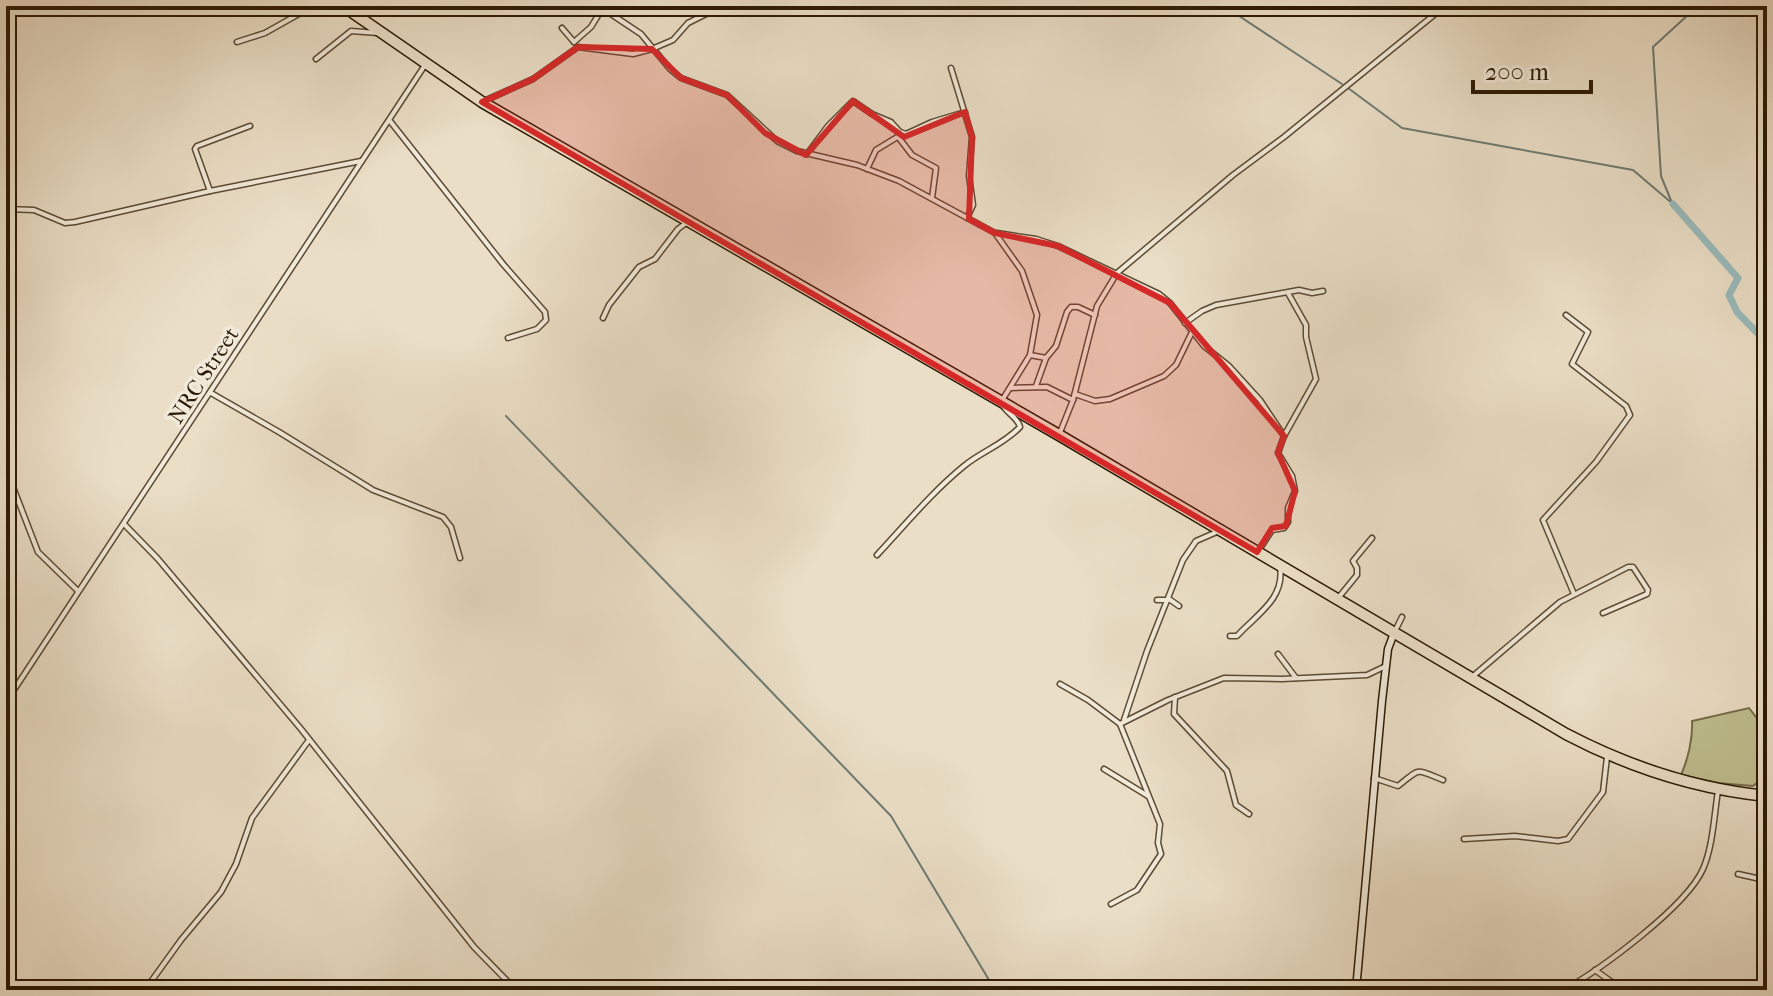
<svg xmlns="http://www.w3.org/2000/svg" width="1773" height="996" viewBox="0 0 1773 996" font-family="'IM FELL French Canon',serif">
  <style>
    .green { fill: #bfbf90; stroke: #766c4a; stroke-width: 2 }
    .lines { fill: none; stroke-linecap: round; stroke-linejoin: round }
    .stream { stroke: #6e7b72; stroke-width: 2 }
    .river { stroke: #9abbbc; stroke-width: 7 }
    .street-casing { stroke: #5c4b34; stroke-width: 7 }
    .secondary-casing { stroke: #2c1a04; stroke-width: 9 }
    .highway-casing { stroke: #2c1a04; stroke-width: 13 }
    .street { stroke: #f1eada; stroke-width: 4 }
    .secondary { stroke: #f1eada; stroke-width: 6 }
    .highway { stroke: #eadec6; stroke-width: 10 }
    .marked { fill: #d62828; fill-opacity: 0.2; stroke: #d62828; stroke-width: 6; stroke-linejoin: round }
    .labels { text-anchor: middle; stroke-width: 7; stroke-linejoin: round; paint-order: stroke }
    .street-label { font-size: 22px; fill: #2c1a04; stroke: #f1eada }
  </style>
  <rect width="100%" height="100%" fill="#eadec6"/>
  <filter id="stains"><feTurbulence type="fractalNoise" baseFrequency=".0025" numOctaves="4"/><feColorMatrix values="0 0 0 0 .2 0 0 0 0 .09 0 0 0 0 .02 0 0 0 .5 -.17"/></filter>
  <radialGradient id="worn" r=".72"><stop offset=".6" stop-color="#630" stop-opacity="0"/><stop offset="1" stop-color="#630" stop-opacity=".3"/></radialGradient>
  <path class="green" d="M1749,708L1762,725L1763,732L1767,735V775L1753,786L1718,783L1681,775C1688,759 1693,738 1692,721Z"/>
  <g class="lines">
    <g class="stream">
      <path d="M1224,6L1342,84"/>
      <path d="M1348,88L1402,128L1633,170L1673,204"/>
      <path d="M1672,203L1661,176L1653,47L1689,14L1691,6"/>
      <path d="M506,416L891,816L995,990"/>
    </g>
    <path class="river" d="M1673,204L1738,278L1729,295L1737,312L1767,343"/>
    <g class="street-casing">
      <g id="street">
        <path d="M599,6L641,34L670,69L681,78L727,95L777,141L797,151L857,165L899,181L995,233L1022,271L1037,315L1030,355L1001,402C1005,413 1018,417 1020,427C1003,445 982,451 964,466C932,492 905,525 877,555"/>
        <path d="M562,28L574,42"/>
        <path d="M237,42L265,33L313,6"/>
        <path d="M574,42L591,27L602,9"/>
        <path d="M316,59L351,31L378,33"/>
        <path d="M951,68L972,137L969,176L973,205L967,218"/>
        <path d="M484,101L533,79L578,47L633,54L652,49L673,40L688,23L708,13"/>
        <path d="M390,121L503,264L545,312L546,320L537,329L508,338"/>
        <path d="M900,132L899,138L912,155L936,168L932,198"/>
        <path d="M807,154L828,126L853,101L872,114L891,122L900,132L906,134L932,122L965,112"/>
        <path d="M867,169L876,150L899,136"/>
        <path d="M210,191L195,149L197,146L250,126"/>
        <path d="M6,209L34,210L65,223L75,222L210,191L361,161"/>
        <path d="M997,233L1036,239L1058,246L1159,294L1170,303L1204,346L1229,366L1260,400L1284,436"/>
        <path d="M1566,315L1588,332L1572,364L1626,406L1630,415L1596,462L1543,520L1574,594"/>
        <path d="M603,318L609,305L639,267L655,259L678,229L686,223"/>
        <path d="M1185,323L1202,311L1216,305L1299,290L1312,293L1323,291"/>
        <path d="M1030,355L1046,358L1056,346L1067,312L1071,307H1078L1095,315"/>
        <path d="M1036,386L1046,358"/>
        <path d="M1011,388L1047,387L1073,400"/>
        <path d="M211,393L279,432L373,490L443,517L451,527L460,558"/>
        <path d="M1075,394L1095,401L1110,399L1164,376L1176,365L1192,332"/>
        <path d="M1059,435L1073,400L1097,306L1117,273L1233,175L1284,137L1445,6"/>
        <path d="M6,469L38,552L78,591"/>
        <path d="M124,524L158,559L301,729L474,947L516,990"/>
        <path d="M1259,550L1272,530L1284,528L1288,522V508L1295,491L1292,476L1278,453L1284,436L1316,379L1306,337V325L1288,293"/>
        <path d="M1339,597L1357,575V568L1353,561L1372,538"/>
        <path d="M1169,599L1179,606"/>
        <path d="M1157,600H1168"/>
        <path d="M1395,631L1402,617"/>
        <path d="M1230,636H1237C1256,615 1285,599 1280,567"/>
        <path d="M1278,654L1296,678"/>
        <path d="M1472,677L1560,602L1628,567H1633L1648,590L1647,594L1603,613"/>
        <path d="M1060,684L1088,700L1120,724L1168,700L1224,678L1282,679L1367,675L1386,666"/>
        <path d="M1175,697L1174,714L1227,771L1236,805L1249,814"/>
        <path d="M6,702L425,65"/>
        <path d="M1124,720L1147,651L1183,560L1196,541L1219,531"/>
        <path d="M1104,769L1148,796"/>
        <path d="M1374,778L1398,786C1421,768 1414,768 1443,780"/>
        <path d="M1464,839L1515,836L1558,841L1568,839L1603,792L1607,757"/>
        <path d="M1738,874L1756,878L1767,875"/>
        <path d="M1111,904L1137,890L1161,854L1158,843L1160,824L1120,724"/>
        <path d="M1595,970L1623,990"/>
        <path d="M145,990L181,940L221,892L236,864L252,818L309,740"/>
        <path d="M1564,990C1601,969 1686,907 1703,869C1713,846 1714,816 1718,791"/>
      </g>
    </g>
    <g class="secondary-casing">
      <path id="secondary" d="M1356,990L1382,701L1388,649L1394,633"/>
    </g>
    <g class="highway-casing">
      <path id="highway" d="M343,6L482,102L1059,435L1566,734C1629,767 1696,789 1767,796"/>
    </g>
    <use href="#street" class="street"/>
    <use href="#secondary" class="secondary"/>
    <use href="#highway" class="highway"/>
  </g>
  <path class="marked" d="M578,47L652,49L681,78L727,95L765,133L806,155L853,101L904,137L965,112L972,137L969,219L995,233L1058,246L1170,303L1284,436L1278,453L1295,491L1286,526L1272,528L1257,552L482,102L533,79Z"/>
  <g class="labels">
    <g class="street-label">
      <text transform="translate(203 375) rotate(-57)" y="8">NRC Street</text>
    </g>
  </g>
  <rect width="1773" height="996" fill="none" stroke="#eadec6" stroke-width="32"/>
  <rect x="8" y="8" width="1757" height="980" fill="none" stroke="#2c1a04" stroke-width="4"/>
  <rect x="16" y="16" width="1741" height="964" fill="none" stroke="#2c1a04" stroke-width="2"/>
  <path d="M1473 80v12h118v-12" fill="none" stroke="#2c1a04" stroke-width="4"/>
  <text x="1485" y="80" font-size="24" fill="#2c1a04" stroke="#f1eada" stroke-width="6" paint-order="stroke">200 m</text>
  <rect width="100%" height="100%" filter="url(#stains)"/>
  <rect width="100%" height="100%" fill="url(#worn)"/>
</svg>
